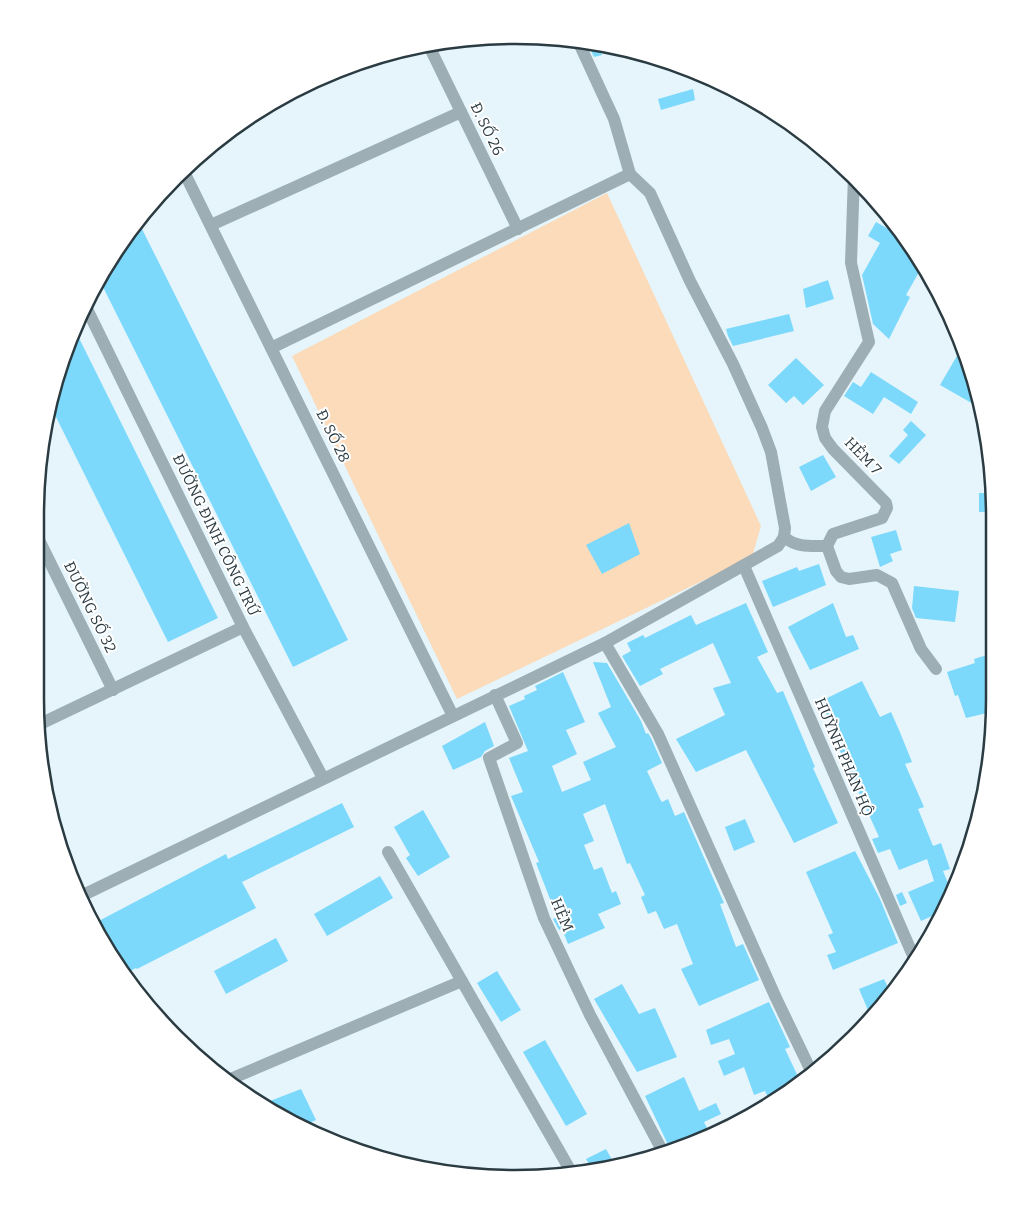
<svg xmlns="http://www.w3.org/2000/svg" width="1030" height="1214" viewBox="0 0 1030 1214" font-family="Bitter,serif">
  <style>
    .green { fill: #fbdbb9 }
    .building { fill: #7cd9fb }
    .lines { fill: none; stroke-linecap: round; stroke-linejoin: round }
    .minor { stroke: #9eaeb5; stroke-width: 12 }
    .labels { text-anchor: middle; stroke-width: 4; stroke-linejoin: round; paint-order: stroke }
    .street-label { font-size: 15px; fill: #2b3b42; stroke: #fff }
    .rim { fill: none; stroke: #2b3b42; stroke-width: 2.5 }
  </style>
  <rect width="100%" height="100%" fill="#e5f5fb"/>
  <path class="green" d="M607,193L761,526L752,557L457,699L292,356Z"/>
  <g class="building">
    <path d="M587,42L598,43L602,55L594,57Z"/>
    <path d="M693,89L695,100L661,110L658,99Z"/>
    <path d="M137,219L348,640L293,667L99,279Z"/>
    <path d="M876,222L906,239L923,265L906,295L910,297L889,339L873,324L862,275L880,243L868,236Z"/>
    <path d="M828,280L834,299L806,308L803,289Z"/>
    <path d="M789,314L794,331L733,346L728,336L726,329Z"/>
    <path d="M76,332L218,618L168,642L52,409Z"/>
    <path d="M958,354L967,358L982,409L940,385Z"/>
    <path d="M796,358L824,385L803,405L794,396L786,403L768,385Z"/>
    <path d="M871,372L918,402L911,414L884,397L873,414L844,396L853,382L861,387Z"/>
    <path d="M911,421L926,435L899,464L889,456L908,435L903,430Z"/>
    <path d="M823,455L836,477L811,491L799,467Z"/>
    <path d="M979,493H993L995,512H979Z"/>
    <path d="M629,523L640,554L602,574L586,545Z"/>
    <path d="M896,530L902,550L890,554L893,561L880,567L871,537Z"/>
    <path d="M819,564L826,585L773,607L762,581L797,567L799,571Z"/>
    <path d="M914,586L959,591L955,622L916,618L912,608Z"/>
    <path d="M746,603L768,652L757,657L777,693L783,691L815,767L813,768L838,823L794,843L746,750L696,772L676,739L725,715L713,688L731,683L713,643L660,669L663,674L640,686L622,656L631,651L627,643L643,635L645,638L691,615L696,625Z"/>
    <path d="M833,603L846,637L853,635L859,649L810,670L788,627Z"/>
    <path d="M987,655L990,662L994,661V705L985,708L987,713L966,718L958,695L955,696L947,672L975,663L974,659Z"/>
    <path d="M593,662L607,663L641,721L646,734L648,733L651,738L662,763L647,771L660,799L662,802L668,799L675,816L684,812L724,903L720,904L736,947L743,944L759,980L699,1006L681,969L693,964L677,924L664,929L656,911L648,914L641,897L645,895L630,863L627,864L605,804L583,814L594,841L584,845L594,870L602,867L612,893L616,891L621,904L598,914L605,928L568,944L562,929L559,930L553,919L557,917L536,863L539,862L511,796L523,792L509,758L528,751L509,706L525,699L524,696L537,690L535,686L563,672L585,722L566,730L577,754L552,766L562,792L591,780L583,762L616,747L598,713L611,707Z"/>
    <path d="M862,681L880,717L891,712L899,730L912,762L905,764L924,807L918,809L933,846L941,843L950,869L943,871L952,893L943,911L921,921L908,892L934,881L927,859L899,870L890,849L878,853L872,839L879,837L855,784H854L845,768L848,767L833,737L838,735L819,702Z"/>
    <path d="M485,722L494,746L485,751L481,757L453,770L442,746Z"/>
    <path d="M342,803L354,827L242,882L256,908L137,969L136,968L126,973L93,924L226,854L228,859Z"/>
    <path d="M423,810L450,857L418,876L406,858L410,855L394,827Z"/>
    <path d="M745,819L755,842L734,851L725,827Z"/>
    <path d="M855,851L880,899L898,943L833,970L827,955L836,952L828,935L833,933L806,872Z"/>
    <path d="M380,876L393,898L327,936L314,914Z"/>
    <path d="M902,892L907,903L900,906L896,895Z"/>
    <path d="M276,938L288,961L226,994L214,971Z"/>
    <path d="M497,971L521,1010L501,1022L477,983Z"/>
    <path d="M884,979L890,992L871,1017L859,989Z"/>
    <path d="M622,984L639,1014L655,1008L677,1057L637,1072L594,999Z"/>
    <path d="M769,1002L790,1047L785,1049L801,1083L771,1104L765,1091L754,1095L744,1067L724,1076L718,1061L735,1054L729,1039L711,1045L706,1030Z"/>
    <path d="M545,1040L587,1114L566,1126L523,1052Z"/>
    <path d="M684,1077L699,1111L716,1103L721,1114L704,1122L709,1132L670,1149L645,1096Z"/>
    <path d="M301,1089L316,1120L304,1125L276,1112L270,1101Z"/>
    <path d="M606,1149L615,1165L593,1171L586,1159Z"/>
  </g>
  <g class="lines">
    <g class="minor">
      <path d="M578,41L614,119L630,174"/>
      <path d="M428,44L518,229"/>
      <path d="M183,170L453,716"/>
      <path d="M854,175L851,263L869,342L825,411L822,427L825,438L833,449L886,503L887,508L882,518L833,534L827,546L836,571L841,577L849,579L877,575L892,583L921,649L936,669"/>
      <path d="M211,225L461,112"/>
      <path d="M84,303L243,627L323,778"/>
      <path d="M271,348L630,174"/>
      <path d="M784,537C797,548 811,546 827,546"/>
      <path d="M38,538L113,690"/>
      <path d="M744,566L915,960"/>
      <path d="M605,643L658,734L776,998L812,1073"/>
      <path d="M495,695L517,743L489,758L544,918L590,1015L663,1152"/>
      <path d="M38,725L243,627"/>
      <path d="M388,852L573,1175"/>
      <path d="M79,897L605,643L778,546L784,537L785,528L771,452L762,428L733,364L690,281L650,193L630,174"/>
      <path d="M228,1080L462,981"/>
    </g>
  </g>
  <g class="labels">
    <g class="street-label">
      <text transform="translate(487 129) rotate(64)" y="5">Đ. SỐ 26</text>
      <text transform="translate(333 436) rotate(64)" y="5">Đ. SỐ 28</text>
      <text transform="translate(863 456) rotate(46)" y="5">HẺM 7</text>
      <text transform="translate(216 535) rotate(64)" y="5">ĐƯỜNG ĐINH CÔNG TRỨ</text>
      <text transform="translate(90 607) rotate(64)" y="5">ĐƯỜNG SỐ 32</text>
      <text transform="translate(844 757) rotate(67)" y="5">HUỲNH PHAN HỘ</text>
      <text transform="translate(562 915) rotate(67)" y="5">HẺM</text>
    </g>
  </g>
  <path d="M0 0H1030V1214H0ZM515 44H515A471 471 0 0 1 986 515V699A471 471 0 0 1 515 1170H515A471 471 0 0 1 44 699V515A471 471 0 0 1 515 44Z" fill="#fff" fill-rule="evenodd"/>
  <path class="rim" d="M515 44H515A471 471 0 0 1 986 515V699A471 471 0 0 1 515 1170H515A471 471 0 0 1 44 699V515A471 471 0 0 1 515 44Z"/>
</svg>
